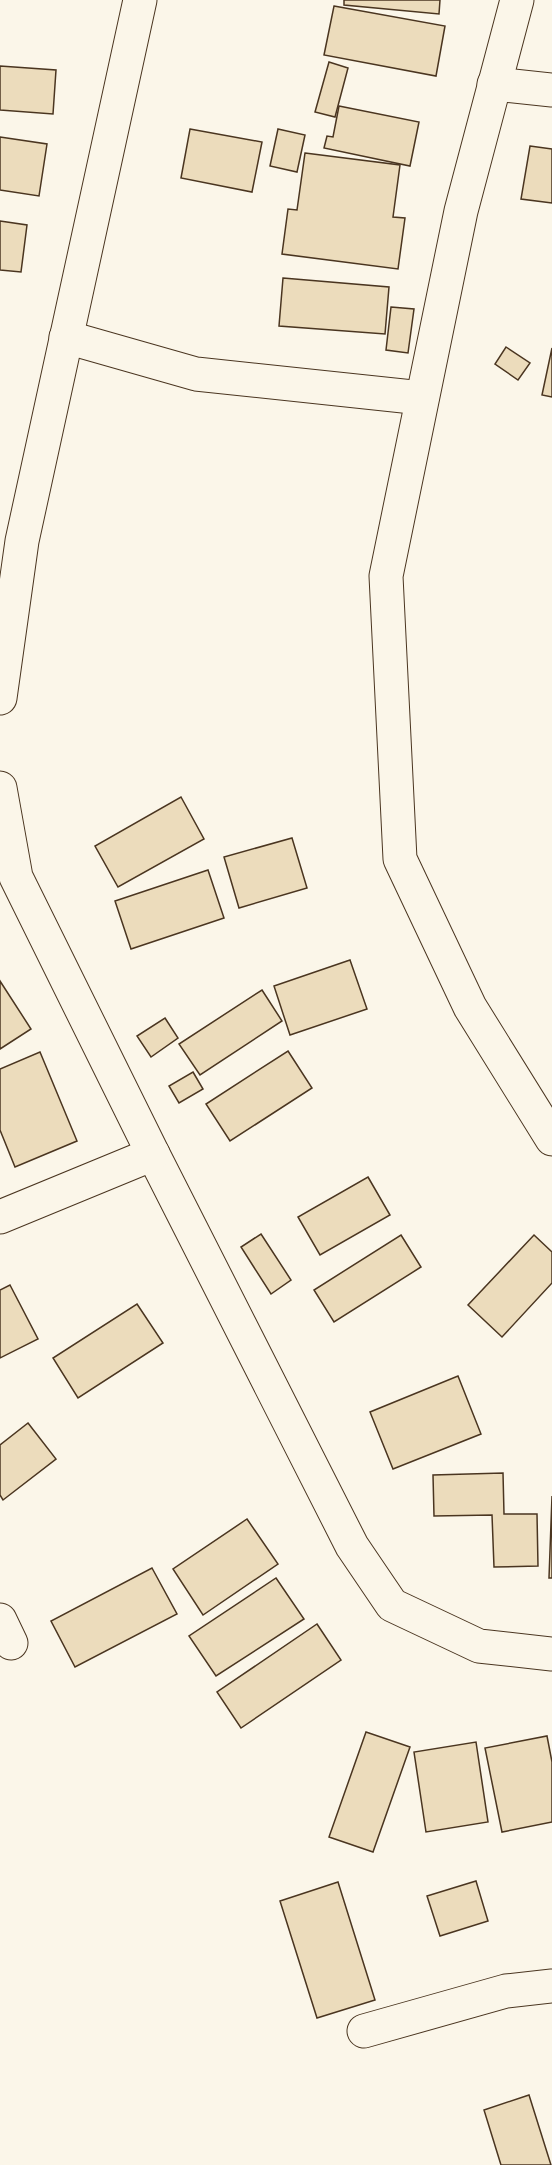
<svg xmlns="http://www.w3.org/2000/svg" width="552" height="2165" viewBox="0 0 552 2165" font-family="Overpass,sans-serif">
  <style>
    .building { fill: #ecdcbc; stroke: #4a3520; stroke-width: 1.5 }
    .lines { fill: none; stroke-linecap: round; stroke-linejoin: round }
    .minor-casing { stroke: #4a3520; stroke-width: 35 }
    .minor { stroke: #fbf6e9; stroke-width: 33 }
  </style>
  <rect width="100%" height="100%" fill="#fbf6e9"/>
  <g class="building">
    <path d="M344,0H440L439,14L344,5Z"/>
    <path d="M334,6L445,26L436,76L324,55Z"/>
    <path d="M329,62L348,68L335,117L315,112Z"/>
    <path d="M0,66L56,70L53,114L0,110Z"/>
    <path d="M339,106L419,122L410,166L324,148L327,136L333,137Z"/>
    <path d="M190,129L262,142L252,192L181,178Z"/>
    <path d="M278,129L305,135L297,172L270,166Z"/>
    <path d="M0,137L47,144L39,196L0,190Z"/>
    <path d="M530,146L552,149V203L521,199Z"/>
    <path d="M305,153L400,165L393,217L405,218L398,269L282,254L288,209L297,210Z"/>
    <path d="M0,221L27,225L21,272L0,270Z"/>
    <path d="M283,278L389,287L385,334L279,326Z"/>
    <path d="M391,307L414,309L408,353L386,350Z"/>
    <path d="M506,347L530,363L518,380L495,364Z"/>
    <path d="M552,348V397L542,395Z"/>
    <path d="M181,797L204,839L118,887L95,846Z"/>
    <path d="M292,838L307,888L239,908L224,857Z"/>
    <path d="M208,870L224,918L131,949L115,901Z"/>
    <path d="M350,960L367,1009L290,1035L274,986Z"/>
    <path d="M0,981L31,1029L0,1049Z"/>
    <path d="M262,990L282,1021L200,1075L179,1044Z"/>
    <path d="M165,1018L178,1038L151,1057L137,1036Z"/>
    <path d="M288,1051L312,1088L230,1141L206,1104Z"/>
    <path d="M40,1052L77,1141L15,1167L0,1130V1069Z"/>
    <path d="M193,1072L203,1089L179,1103L169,1086Z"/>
    <path d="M368,1177L390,1215L320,1255L298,1217Z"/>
    <path d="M261,1234L291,1280L271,1294L241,1247Z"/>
    <path d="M401,1235L421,1267L334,1322L314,1290Z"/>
    <path d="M534,1235L552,1252V1283L502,1337L468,1305Z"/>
    <path d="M10,1285L38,1339L0,1358V1290Z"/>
    <path d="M137,1304L163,1343L78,1398L53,1358Z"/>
    <path d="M458,1376L481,1434L393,1469L370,1412Z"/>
    <path d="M28,1423L56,1459L3,1500L0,1495V1445Z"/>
    <path d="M503,1473L504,1514H537L538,1566L494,1567L492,1515L434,1516L433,1475Z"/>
    <path d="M552,1496V1578H549Z"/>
    <path d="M247,1519L278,1564L203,1615L173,1569Z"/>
    <path d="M152,1568L177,1614L75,1667L51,1621Z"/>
    <path d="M276,1578L304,1619L216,1676L189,1636Z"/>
    <path d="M317,1624L341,1660L241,1728L217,1692Z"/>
    <path d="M366,1732L410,1747L373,1852L329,1837Z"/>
    <path d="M547,1736L552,1762V1822L502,1832L485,1748Z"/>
    <path d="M476,1742L488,1822L426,1832L414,1752Z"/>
    <path d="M476,1881L488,1921L440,1936L427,1896Z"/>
    <path d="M338,1882L375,2000L317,2018L280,1901Z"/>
    <path d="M529,2095L551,2165H501L484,2110Z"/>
  </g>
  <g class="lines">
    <g class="minor-casing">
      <g id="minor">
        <path d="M517,0L461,211L386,576L400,859L470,1007L552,1139"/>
        <path d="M494,84L552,90"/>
        <path d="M66,337L196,374L422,398"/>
        <path d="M0,698L22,541L140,0"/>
        <path d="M0,788L16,877L153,1154L352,1546L392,1605L479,1646L552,1654"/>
        <path d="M0,1217L153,1154"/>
        <path d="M0,1620L11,1643"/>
        <path d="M364,2031L506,1991L552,1986"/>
      </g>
    </g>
    <use href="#minor" class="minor"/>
  </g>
</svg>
